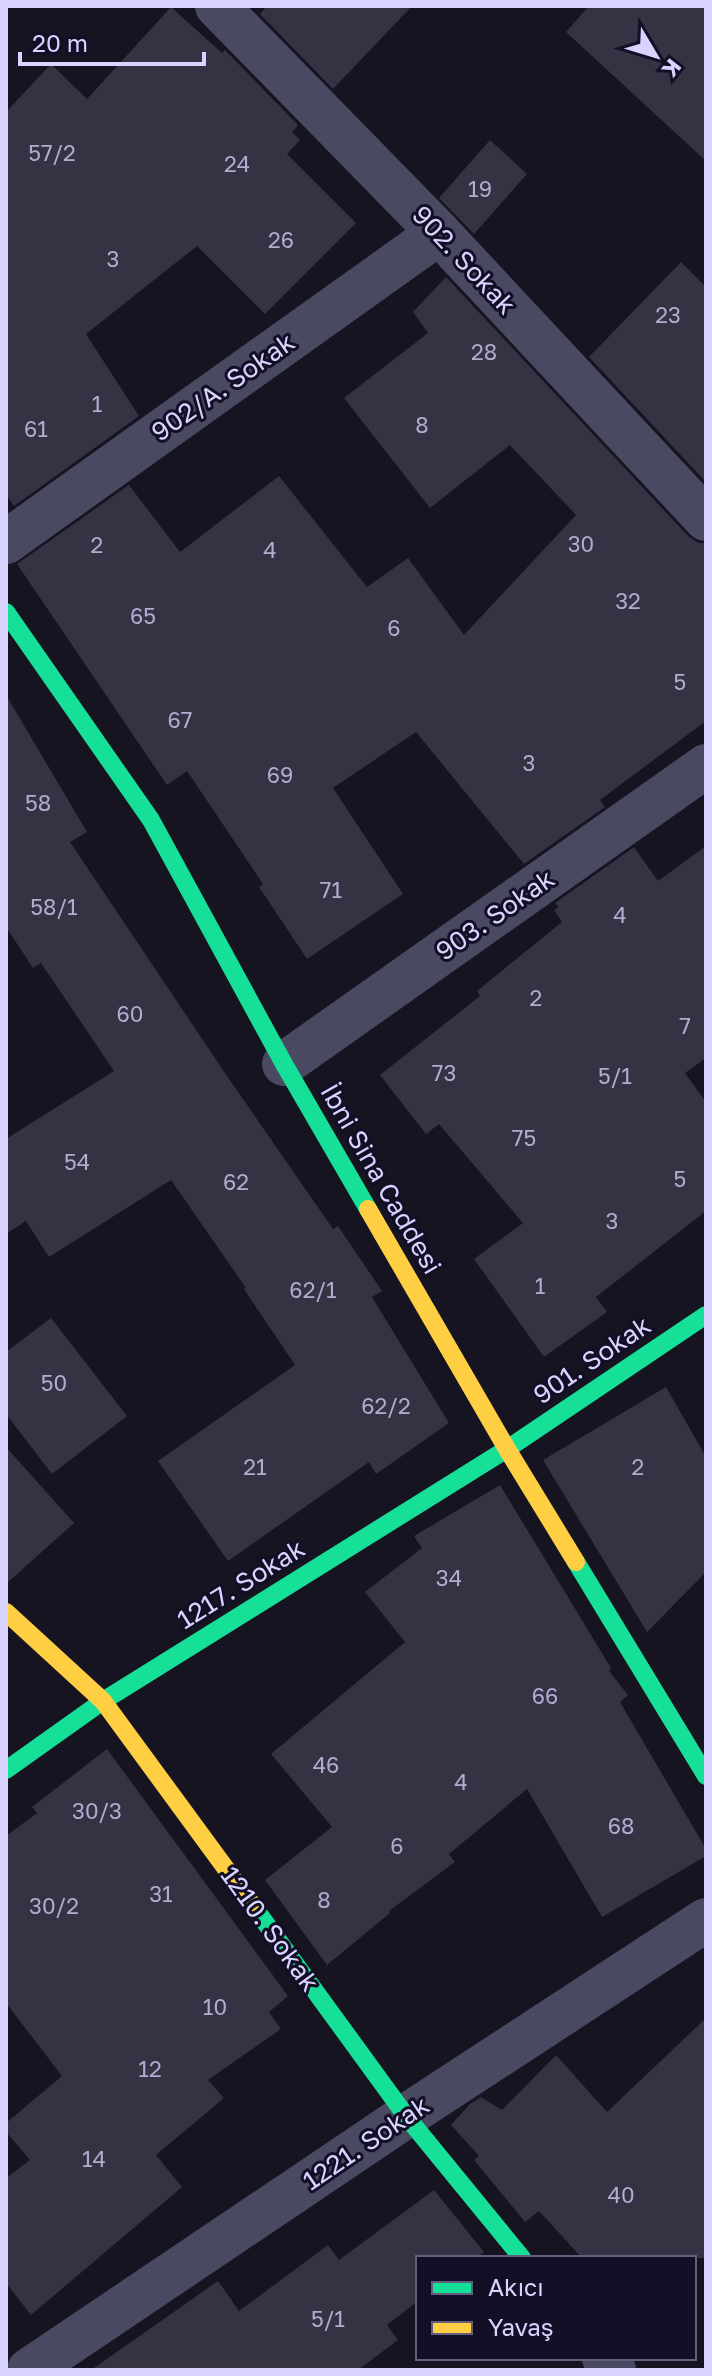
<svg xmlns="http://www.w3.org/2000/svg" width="712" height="2376" viewBox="0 0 712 2376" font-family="'Golos Text',sans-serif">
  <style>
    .building { fill: #343243 }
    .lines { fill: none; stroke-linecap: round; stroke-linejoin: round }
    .street { stroke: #4a4962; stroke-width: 44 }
    .fast { stroke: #16e098; stroke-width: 18 }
    .slow { stroke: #ffcf43; stroke-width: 18 }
    .labels { text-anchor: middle; stroke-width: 6; stroke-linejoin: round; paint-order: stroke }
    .number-label { font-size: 22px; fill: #b0acd0 }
    .street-label { font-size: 26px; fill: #d9d4ff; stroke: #130f26 }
  </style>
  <rect width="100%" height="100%" fill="#161421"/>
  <g class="building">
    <path d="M267,6H412L333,89L260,14Z"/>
    <path d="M589,6H706V161L566,32Z"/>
    <path d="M171,7L222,53L225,50L298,125L292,132L300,140L287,154L356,223L265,314L197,246L86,334L139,416L14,506L6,495V112L51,64L87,99Z"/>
    <path d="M490,140L527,174L474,234L439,198Z"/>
    <path d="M681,262L706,287V482L589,357Z"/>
    <path d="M446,277L688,536L698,543H706V721L600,800L605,807L524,864L416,732L333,788L403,894L307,959L259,887L263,884L187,771L167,785L17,564L129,485L180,552L279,476L367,587L408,558L464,635L576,515L510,445L430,508L344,398L428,333L413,312Z"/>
    <path d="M6,695L87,832L70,842L227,1076L333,1229L338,1226L382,1291L372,1297L449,1423L376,1474L369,1462L228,1561L158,1461L295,1365L244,1289L246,1288L171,1180L49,1257L26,1221L6,1234V1139L114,1071L41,963L33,968L6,927Z"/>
    <path d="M706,846V1058L685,1073L706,1102V1211L596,1297L607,1312L544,1357L474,1259L523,1223L439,1124L426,1134L380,1075L480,996L477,991L562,922L554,910L559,907L555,903L634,847L658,881Z"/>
    <path d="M51,1318L127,1416L52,1474L6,1414V1352Z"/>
    <path d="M666,1387L706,1457V1572L647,1632L543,1460Z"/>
    <path d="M6,1447L74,1523L6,1584Z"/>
    <path d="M500,1485L611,1668L609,1671L628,1695L620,1702L706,1849V1856L602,1917L527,1789L449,1854L455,1862L389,1911L390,1913L327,1965L265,1880L332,1827L271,1754L405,1642L365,1592L422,1548L414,1536Z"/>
    <path d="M107,1749L288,1996L269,2012L281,2029L208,2080L224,2098L156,2155L182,2187L31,2315L6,2283V2178L30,2160L6,2132V2123L62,2076L6,2003V1836L37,1813L32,1807Z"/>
    <path d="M706,2018V2258H582L539,2211L525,2222L474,2160L479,2156L451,2125L470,2104L481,2097L502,2110L556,2055L607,2112Z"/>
    <path d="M434,2190L484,2252L476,2258H418V2301L387,2325L398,2340L358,2370H91L218,2281L239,2311L328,2245L339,2260Z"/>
  </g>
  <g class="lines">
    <g class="street">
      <path d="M217,6L439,233L706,519"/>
      <path d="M6,542L439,233"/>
      <path d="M284,1064L706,766"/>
      <path d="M604,2358L614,2370"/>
      <path d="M29,2370L406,2116L706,1920"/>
    </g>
    <g class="fast">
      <path d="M6,612L151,820L284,1064L368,1209"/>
      <path d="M576,1562L706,1776"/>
      <path d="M6,1770L103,1701L507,1449L706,1315"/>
      <path d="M251,1903L406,2116L522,2258"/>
    </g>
    <g class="slow">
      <path d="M368,1209L507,1449L576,1562"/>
      <path d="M6,1612L103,1701L251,1903"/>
    </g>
  </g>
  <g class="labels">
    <g class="number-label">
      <text x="52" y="161">57/2</text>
      <text x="237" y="172">24</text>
      <text x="480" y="197">19</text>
      <text x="281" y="248">26</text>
      <text x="113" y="267">3</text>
      <text x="668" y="323">23</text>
      <text x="484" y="360">28</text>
      <text x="97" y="412">1</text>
      <text x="422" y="433">8</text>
      <text x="36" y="437">61</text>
      <text x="581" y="552">30</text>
      <text x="97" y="553">2</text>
      <text x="270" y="558">4</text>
      <text x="628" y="609">32</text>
      <text x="143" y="624">65</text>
      <text x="394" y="636">6</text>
      <text x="680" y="690">5</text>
      <text x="180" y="728">67</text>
      <text x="529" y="771">3</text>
      <text x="280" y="783">69</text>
      <text x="38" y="811">58</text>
      <text x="331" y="898">71</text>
      <text x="54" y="915">58/1</text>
      <text x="620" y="923">4</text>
      <text x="536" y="1006">2</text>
      <text x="130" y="1022">60</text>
      <text x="685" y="1034">7</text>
      <text x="444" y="1081">73</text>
      <text x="615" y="1084">5/1</text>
      <text x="524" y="1146">75</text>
      <text x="77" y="1170">54</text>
      <text x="680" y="1187">5</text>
      <text x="236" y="1190">62</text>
      <text x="612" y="1229">3</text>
      <text x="540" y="1294">1</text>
      <text x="313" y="1298">62/1</text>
      <text x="54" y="1391">50</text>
      <text x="386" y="1414">62/2</text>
      <text x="255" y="1475">21</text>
      <text x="638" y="1475">2</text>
      <text x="449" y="1586">34</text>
      <text x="545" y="1704">66</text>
      <text x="326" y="1773">46</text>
      <text x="461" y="1790">4</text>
      <text x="97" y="1819">30/3</text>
      <text x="621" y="1834">68</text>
      <text x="397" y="1854">6</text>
      <text x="161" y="1902">31</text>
      <text x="324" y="1908">8</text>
      <text x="54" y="1914">30/2</text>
      <text x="215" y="2015">10</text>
      <text x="150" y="2077">12</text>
      <text x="94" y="2167">14</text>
      <text x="621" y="2203">40</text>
      <text x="328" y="2327">5/1</text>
    </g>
    <g class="street-label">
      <text transform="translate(464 260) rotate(47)" y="9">902. Sokak</text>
      <text transform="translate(223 387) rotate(-35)" y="9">902/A. Sokak</text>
      <text transform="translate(495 915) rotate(-35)" y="9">903. Sokak</text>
      <text transform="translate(381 1179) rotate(60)" y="9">İbni Sina Caddesi</text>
      <text transform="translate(592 1360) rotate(-34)" y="9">901. Sokak</text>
      <text transform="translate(241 1584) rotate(-32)" y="9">1217. Sokak</text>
      <text transform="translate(270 1929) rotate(54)" y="9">1210. Sokak</text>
      <text transform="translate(366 2143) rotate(-34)" y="9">1221. Sokak</text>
    </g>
  </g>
  <rect width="712" height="2376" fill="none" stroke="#d9d4ff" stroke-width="16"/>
  <rect x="416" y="2256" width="280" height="104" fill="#130f26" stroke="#625e7d" stroke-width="2"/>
  <rect x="432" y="2282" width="40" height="12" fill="#16e098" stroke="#625e7d" stroke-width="2"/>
  <text x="488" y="2296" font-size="24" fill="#d9d4ff">Akıcı</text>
  <rect x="432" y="2322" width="40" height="12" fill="#ffcf43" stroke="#625e7d" stroke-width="2"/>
  <text x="488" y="2336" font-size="24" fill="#d9d4ff">Yavaş</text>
  <g transform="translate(656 56) rotate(128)" stroke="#130f26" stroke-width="6" paint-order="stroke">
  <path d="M0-6L14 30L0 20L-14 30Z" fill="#d9d4ff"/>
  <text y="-12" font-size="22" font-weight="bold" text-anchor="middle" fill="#d9d4ff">K</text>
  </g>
  <path d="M20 52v12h184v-12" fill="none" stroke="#d9d4ff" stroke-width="4"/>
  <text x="32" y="52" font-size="24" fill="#d9d4ff" stroke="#130f26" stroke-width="6" paint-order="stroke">20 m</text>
</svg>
